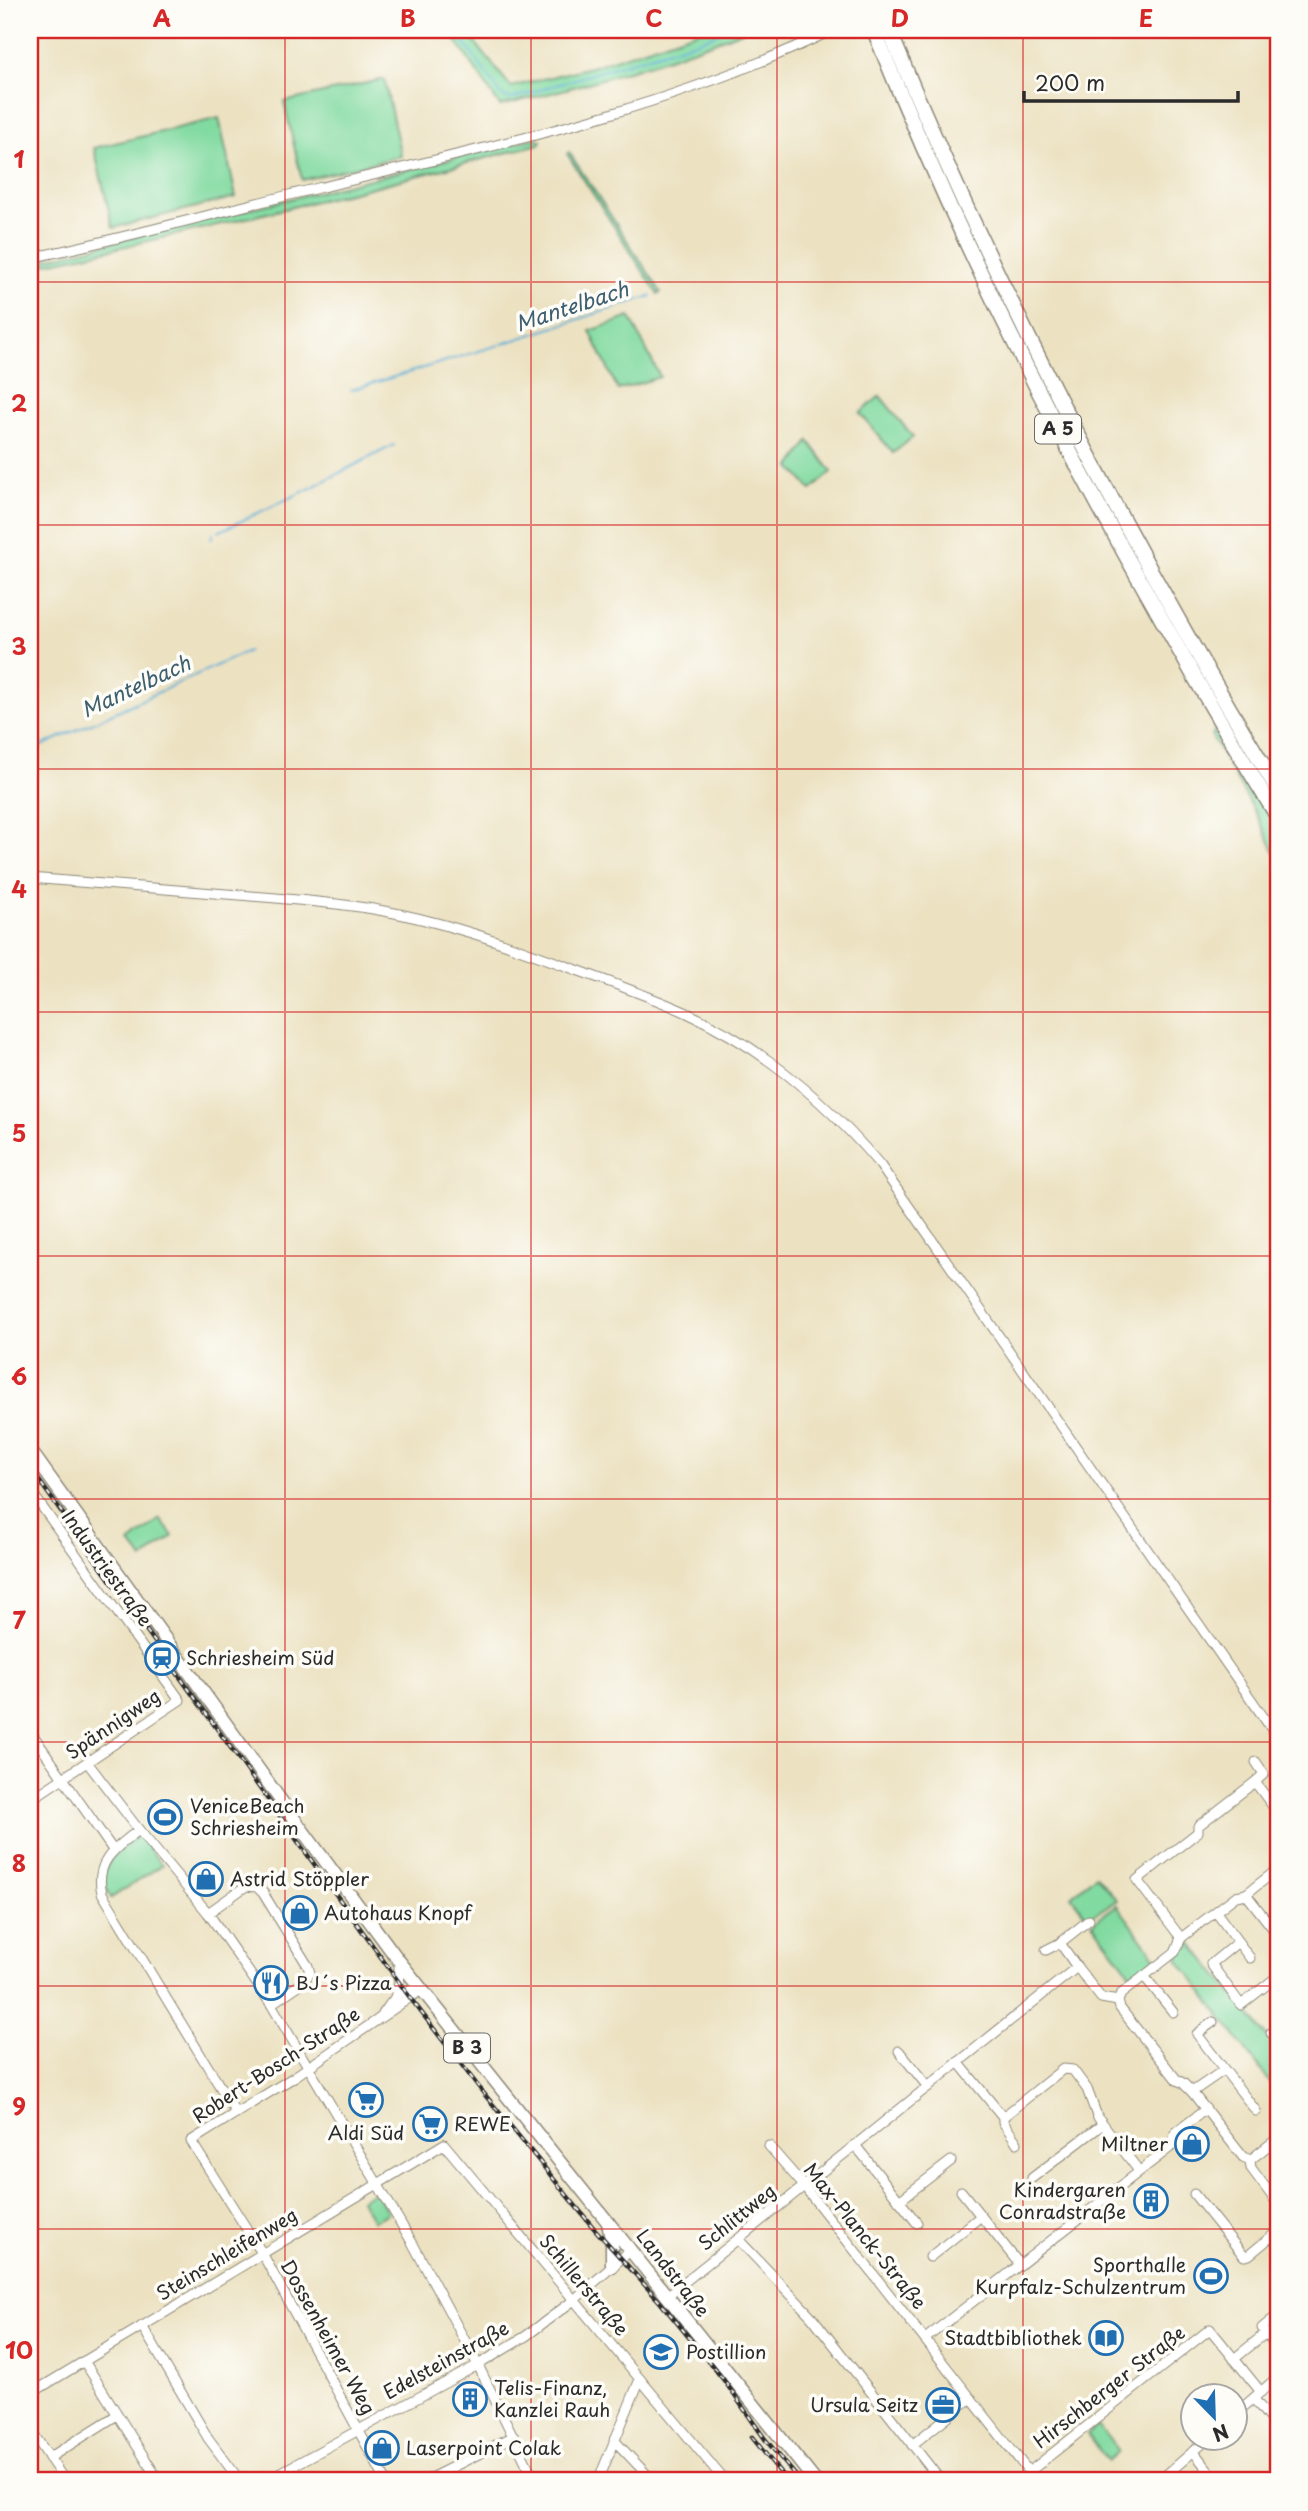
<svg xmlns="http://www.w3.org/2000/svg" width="1308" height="2511" viewBox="0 0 1308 2511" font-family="'Playpen Sans',sans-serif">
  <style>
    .green { fill: #81daa0; stroke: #568266; stroke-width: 2 }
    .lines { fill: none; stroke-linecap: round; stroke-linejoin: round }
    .stream { stroke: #59acd5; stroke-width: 2 }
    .minor-casing { stroke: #8c8676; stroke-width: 11 }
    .major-casing { stroke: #8c8676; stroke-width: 15 }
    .highway-casing { stroke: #8c8676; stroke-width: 17 }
    .minor { stroke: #fff; stroke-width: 9 }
    .major { stroke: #fff; stroke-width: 12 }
    .highway { stroke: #fff; stroke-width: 14 }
    .rail-casing { stroke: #2b2b2b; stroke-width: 4.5 }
    .rail { stroke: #fdfcf7; stroke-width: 2; stroke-dasharray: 5; stroke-linecap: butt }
    .grid { fill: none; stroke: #d62828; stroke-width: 2; stroke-opacity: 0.55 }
    .labels { text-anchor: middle; stroke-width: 7; stroke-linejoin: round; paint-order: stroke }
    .shield { fill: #fdfcf7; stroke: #6a6a68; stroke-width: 2 }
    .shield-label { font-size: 18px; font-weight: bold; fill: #2b2b2b }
    .street-label { font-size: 19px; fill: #2b2b2b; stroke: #fdfcf7 }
    .poi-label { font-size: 19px; fill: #2b2b2b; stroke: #fdfcf7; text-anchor: start }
    .water-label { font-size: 21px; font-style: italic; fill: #3d5f6f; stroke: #fdfcf7 }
    .neatline { fill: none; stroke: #d62828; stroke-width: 2.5 }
    .grid-label { font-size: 23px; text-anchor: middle; font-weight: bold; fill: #d62828 }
  </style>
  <rect width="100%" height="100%" fill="#fdfcf7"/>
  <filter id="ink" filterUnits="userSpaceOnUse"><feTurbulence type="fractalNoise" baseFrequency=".0143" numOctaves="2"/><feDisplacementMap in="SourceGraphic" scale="14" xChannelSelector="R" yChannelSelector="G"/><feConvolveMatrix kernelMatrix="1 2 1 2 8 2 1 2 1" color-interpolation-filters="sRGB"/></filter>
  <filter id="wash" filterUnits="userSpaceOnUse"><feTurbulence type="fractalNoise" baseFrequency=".00686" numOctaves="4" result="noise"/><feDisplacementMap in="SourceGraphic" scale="28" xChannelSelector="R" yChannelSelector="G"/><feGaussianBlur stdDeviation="1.57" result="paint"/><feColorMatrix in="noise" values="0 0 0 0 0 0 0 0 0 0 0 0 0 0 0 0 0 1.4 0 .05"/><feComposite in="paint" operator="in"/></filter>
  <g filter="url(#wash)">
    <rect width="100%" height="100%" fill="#ece2c2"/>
    <g class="green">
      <path d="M449,30H465L511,87L594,66L701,30H745C665,62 583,86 500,106Z"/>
      <path d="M384,79L401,156L302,180L284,102Z"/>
      <path d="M219,118L236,197L113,228L94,148Z"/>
      <path d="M536,138L541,141L539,144C370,189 200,231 30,267V263Z"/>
      <path d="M569,152L661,292L658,294L567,154Z"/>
      <path d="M630,317L660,377L618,390L590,331Z"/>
      <path d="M880,396L913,437L893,453L860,413Z"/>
      <path d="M809,441L832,472L811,490L791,467Z"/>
      <path d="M1214,731L1237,760L1278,829V859L1259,819L1212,737Z"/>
      <path d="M160,1519L173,1536L143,1559L130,1543Z"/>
      <path d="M138,1835L162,1865L111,1898C93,1867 115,1853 138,1835Z"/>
      <path d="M1096,1875L1117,1900L1088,1918L1071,1896Z"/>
      <path d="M1117,1905L1157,1959L1133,1977L1092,1923Z"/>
      <path d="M1190,1941L1278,2050V2093L1178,1959L1184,1946Z"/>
      <path d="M372,2193L378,2195L388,2213L373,2221L361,2200Z"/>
      <path d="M1098,2425L1119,2452L1108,2461L1087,2434Z"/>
    </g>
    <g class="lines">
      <g class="stream">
        <path d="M455,30L503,97L511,99L698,41L725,30"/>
        <path d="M502,344L651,296"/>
        <path d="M351,390L499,345"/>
        <path d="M392,446L394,445"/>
        <path d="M316,485L390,447"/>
        <path d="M218,532L315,486"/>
        <path d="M211,539L213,534"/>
        <path d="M37,748L248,651"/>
        <path d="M30,751H31"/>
      </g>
    </g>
  </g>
  <g filter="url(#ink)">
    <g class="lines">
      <g class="minor-casing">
        <g id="minor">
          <path d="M30,258C126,238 221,211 318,188C489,147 673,108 832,30"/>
          <path d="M30,878C95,883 160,889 226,894C275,898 324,901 373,909C440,920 504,943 566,966C606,981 647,995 685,1012C762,1047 826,1101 880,1165L1278,1738"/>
          <path d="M30,1490L180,1700L30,1800"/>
          <path d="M30,1731L113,1850"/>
          <path d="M87,1762L139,1830L208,1913L271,2004L413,2244L478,2365L535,2481"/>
          <path d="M1255,1782L1264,1774L1256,1762"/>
          <path d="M139,1830C117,1847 94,1861 102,1893L236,2113"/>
          <path d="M1246,1894L1278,1869"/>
          <path d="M1216,1912L1238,1942L1211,1964L1241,2005L1278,1976"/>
          <path d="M208,1913L246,1886L257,1887L263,1893L308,1966L310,1973L302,1983L271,2004"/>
          <path d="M1181,1938L1137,1880L1198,1832V1826L1255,1782L1278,1813"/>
          <path d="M1238,1942L1250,1958"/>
          <path d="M1060,1943L1077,1967"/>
          <path d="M1046,1950L1060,1943L1089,1920"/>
          <path d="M1144,1976L1173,2012"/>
          <path d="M395,1997L399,1983V1961"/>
          <path d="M1118,2001L1120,2008L1177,2080L1183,2083L1192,2092L1243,2157L1250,2160L1278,2138"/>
          <path d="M1118,2001L1121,1994L1175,1952L1181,1938L1236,1896L1246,1894L1278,1935"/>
          <path d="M383,2014C395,1997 399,1988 421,1990"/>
          <path d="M1213,2022L1197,2034L1256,2111"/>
          <path d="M1271,2033L1278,2028"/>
          <path d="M899,2051L928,2087"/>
          <path d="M958,2062L1003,2117L1063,2069L1073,2070L1087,2089L1097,2116L1139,2171"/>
          <path d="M1192,2092L1224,2070"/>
          <path d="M1003,2117V2122L1017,2143"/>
          <path d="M855,2145L917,2223"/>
          <path d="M769,2146L804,2186L1036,2481"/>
          <path d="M1250,2160L1251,2168L1278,2204"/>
          <path d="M1032,2178L1103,2124"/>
          <path d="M961,2191L1020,2265"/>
          <path d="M1194,2194L1244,2256L1249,2255L1278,2231"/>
          <path d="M899,2201L951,2161"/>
          <path d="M738,2239L812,2317L941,2481"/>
          <path d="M930,2257L981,2216"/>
          <path d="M667,2296L1077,1967L1101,1998L1118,2001"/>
          <path d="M1278,2315L1262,2328L1278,2348"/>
          <path d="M142,2326L208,2438L240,2481"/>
          <path d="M925,2339L1172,2146L1175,2133L1206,2109"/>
          <path d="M1234,2359L1266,2333"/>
          <path d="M84,2361L159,2481"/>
          <path d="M30,2394L444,2144L725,2481"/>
          <path d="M1254,2399L1278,2429"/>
          <path d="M1234,2415L1278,2377"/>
          <path d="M30,2429L65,2481"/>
          <path d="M614,2440L653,2481"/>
          <path d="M912,2445L971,2398"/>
          <path d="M1193,2451L1217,2481"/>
          <path d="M49,2458L117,2415"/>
          <path d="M1029,2472L1210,2329L1261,2392"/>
          <path d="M138,2481L153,2472"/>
          <path d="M265,2481L478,2365L526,2336L574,2300L631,2250"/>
          <path d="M386,2481L262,2253L191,2141L294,2077L421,1990"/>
          <path d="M425,2481L514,2436"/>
          <path d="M598,2481L640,2379"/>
          <path d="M1159,2481L1209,2438"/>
        </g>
      </g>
      <g class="major-casing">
        <g id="major">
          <path d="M30,1450L289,1812L399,1961L815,2481"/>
          <path d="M608,2222L612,2245V2267"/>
        </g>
      </g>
      <g class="highway-casing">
        <g id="highway">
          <path d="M874,30C955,231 1052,427 1160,616C1198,683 1236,751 1278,817"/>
          <path d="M889,30C998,294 1130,546 1278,790"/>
        </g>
      </g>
      <use href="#minor" class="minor"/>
      <use href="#major" class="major"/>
      <use href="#highway" class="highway"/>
      <g class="rail-casing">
        <g id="rail">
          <path d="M30,1468L411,1999L481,2090L592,2226L661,2303L723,2379L765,2439L800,2481"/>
          <path d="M752,2437L787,2481"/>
        </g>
      </g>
      <use href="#rail" class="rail"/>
    </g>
  </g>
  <path class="grid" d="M285,30V2481M531,30V2481M777,30V2481M1023,30V2481M30,282H1278M30,525H1278M30,769H1278M30,1012H1278M30,1256H1278M30,1499H1278M30,1742H1278M30,1986H1278M30,2229H1278"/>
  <defs>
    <g id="station-ring" transform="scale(1.75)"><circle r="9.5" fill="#fdfcf7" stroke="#1f6fb2" stroke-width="1.5"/><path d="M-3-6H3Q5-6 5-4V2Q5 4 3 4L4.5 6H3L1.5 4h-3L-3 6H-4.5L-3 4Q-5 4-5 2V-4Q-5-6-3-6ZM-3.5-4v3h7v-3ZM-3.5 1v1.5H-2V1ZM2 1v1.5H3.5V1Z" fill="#1f6fb2"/></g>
    <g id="stadium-ring" transform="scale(1.75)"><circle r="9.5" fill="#fdfcf7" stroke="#1f6fb2" stroke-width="1.5"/><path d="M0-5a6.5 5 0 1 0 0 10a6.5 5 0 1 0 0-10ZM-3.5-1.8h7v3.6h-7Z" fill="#1f6fb2"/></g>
    <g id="shop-ring" transform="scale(1.75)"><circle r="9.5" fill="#fdfcf7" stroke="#1f6fb2" stroke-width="1.5"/><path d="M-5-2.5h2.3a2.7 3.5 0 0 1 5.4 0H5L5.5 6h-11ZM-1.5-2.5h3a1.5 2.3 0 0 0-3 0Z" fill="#1f6fb2"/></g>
    <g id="restaurant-ring" transform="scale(1.75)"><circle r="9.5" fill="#fdfcf7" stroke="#1f6fb2" stroke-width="1.5"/><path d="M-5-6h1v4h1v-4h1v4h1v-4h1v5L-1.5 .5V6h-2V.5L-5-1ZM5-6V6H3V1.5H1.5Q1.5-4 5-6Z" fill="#1f6fb2"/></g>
    <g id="supermarket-ring" transform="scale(1.75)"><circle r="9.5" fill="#fdfcf7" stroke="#1f6fb2" stroke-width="1.5"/><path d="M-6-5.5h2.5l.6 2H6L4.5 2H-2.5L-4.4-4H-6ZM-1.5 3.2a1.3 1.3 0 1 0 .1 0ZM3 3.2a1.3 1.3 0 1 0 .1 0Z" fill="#1f6fb2"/></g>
    <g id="building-ring" transform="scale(1.75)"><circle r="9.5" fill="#fdfcf7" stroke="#1f6fb2" stroke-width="1.5"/><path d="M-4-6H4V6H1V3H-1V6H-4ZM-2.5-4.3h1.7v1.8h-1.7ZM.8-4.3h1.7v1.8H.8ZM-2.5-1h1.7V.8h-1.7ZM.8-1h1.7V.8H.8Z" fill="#1f6fb2"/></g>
    <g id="library-ring" transform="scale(1.75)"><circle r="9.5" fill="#fdfcf7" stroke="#1f6fb2" stroke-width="1.5"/><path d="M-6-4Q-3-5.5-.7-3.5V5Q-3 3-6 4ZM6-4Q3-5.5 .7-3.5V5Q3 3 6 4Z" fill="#1f6fb2"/></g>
    <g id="school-ring" transform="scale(1.75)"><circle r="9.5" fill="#fdfcf7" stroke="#1f6fb2" stroke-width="1.5"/><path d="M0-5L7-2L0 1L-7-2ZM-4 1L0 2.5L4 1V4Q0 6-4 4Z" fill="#1f6fb2"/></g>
    <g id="office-ring" transform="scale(1.75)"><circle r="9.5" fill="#fdfcf7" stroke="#1f6fb2" stroke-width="1.5"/><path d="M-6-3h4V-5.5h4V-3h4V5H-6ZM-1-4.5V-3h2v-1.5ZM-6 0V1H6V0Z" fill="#1f6fb2"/></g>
  </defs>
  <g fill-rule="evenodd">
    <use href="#station-ring" x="162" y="1658"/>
    <use href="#stadium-ring" x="165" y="1817"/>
    <use href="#shop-ring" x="206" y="1879"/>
    <use href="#shop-ring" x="300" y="1913"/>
    <use href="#restaurant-ring" x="271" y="1983"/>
    <use href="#supermarket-ring" x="366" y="2100"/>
    <use href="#supermarket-ring" x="430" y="2124"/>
    <use href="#shop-ring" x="1192" y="2144"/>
    <use href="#building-ring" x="1151" y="2201"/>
    <use href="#stadium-ring" x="1211" y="2276"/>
    <use href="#library-ring" x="1106" y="2338"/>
    <use href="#school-ring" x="661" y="2352"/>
    <use href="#building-ring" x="470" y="2399"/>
    <use href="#office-ring" x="943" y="2405"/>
    <use href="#shop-ring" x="382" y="2448"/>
  </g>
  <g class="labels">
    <g class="shield">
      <rect x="1035" y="414.5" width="46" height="29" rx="5"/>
      <rect x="444" y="2033.5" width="46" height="29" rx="5"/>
    </g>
    <g class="shield-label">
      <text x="1058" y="435">A 5</text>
      <text x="467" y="2054">B 3</text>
    </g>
    <g class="street-label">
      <text transform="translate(107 1568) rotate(54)" y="7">Industriestraße</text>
      <text transform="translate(113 1724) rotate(-34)" y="7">Spännigweg</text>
      <text transform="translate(276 2065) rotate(-33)" y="7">Robert-Bosch-Straße</text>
      <text transform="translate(737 2217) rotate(-39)" y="7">Schlittweg</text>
      <text transform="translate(865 2236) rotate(51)" y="7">Max-Planck-Straße</text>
      <text transform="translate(227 2254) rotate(-31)" y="7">Steinschleifenweg</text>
      <text transform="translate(673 2273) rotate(52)" y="7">Landstraße</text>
      <text transform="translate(584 2285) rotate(50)" y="7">Schillerstraße</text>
      <text transform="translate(328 2337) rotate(61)" y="7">Dossenheimer Weg</text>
      <text transform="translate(446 2360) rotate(-29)" y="7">Edelsteinstraße</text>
      <text transform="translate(1109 2387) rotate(-38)" y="7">Hirschberger Straße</text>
    </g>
    <g class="poi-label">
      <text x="186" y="1665">Schriesheim Süd</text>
      <text x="190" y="1813">VeniceBeach<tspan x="190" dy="22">Schriesheim</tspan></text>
      <text x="230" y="1886">Astrid Stöppler</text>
      <text x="324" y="1920">Autohaus Knopf</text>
      <text x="296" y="1990">BJ´s Pizza</text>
      <text x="454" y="2131">REWE</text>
      <text x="366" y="2140" text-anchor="middle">Aldi Süd</text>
      <text x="1168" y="2151" text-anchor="end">Miltner</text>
      <text x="1126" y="2197" text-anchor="end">Kindergaren<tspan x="1126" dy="22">Conradstraße</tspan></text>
      <text x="1186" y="2272" text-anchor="end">Sporthalle<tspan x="1186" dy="22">Kurpfalz-Schulzentrum</tspan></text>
      <text x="1082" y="2345" text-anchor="end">Stadtbibliothek</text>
      <text x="686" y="2359">Postillion</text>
      <text x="494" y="2395">Telis-Finanz,<tspan x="494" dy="22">Kanzlei Rauh</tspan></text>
      <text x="918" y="2412" text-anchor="end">Ursula Seitz</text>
      <text x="406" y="2455">Laserpoint Colak</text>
    </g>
    <g class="water-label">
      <text transform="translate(572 307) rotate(-18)" y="7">Mantelbach</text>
      <text transform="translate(136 687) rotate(-25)" y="7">Mantelbach</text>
    </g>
  </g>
  <rect width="1308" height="2511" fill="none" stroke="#fdfcf7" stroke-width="77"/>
  <g transform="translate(1214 2417) rotate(157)"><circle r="33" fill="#fdfcf7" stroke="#a9a8a5" stroke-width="2"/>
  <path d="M0-5L12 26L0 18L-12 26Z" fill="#1f6fb2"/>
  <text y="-10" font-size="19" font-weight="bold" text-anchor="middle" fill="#2b2b2b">N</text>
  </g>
  <path d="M1024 91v10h214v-10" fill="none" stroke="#2b2b2b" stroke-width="3.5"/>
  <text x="1035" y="91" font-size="21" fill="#2b2b2b" stroke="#fdfcf7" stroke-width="5" paint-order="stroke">200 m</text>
  <rect x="38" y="38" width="1232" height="2434" class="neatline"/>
  <g class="grid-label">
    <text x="162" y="27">A</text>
    <text x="408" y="27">B</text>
    <text x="654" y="27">C</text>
    <text x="900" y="27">D</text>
    <text x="1146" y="27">E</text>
    <text x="19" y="168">1</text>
    <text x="19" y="412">2</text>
    <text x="19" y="655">3</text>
    <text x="19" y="898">4</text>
    <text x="19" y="1142">5</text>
    <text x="19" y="1385">6</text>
    <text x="19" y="1629">7</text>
    <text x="19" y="1872">8</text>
    <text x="19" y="2115">9</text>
    <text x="19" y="2359">10</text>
  </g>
</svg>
